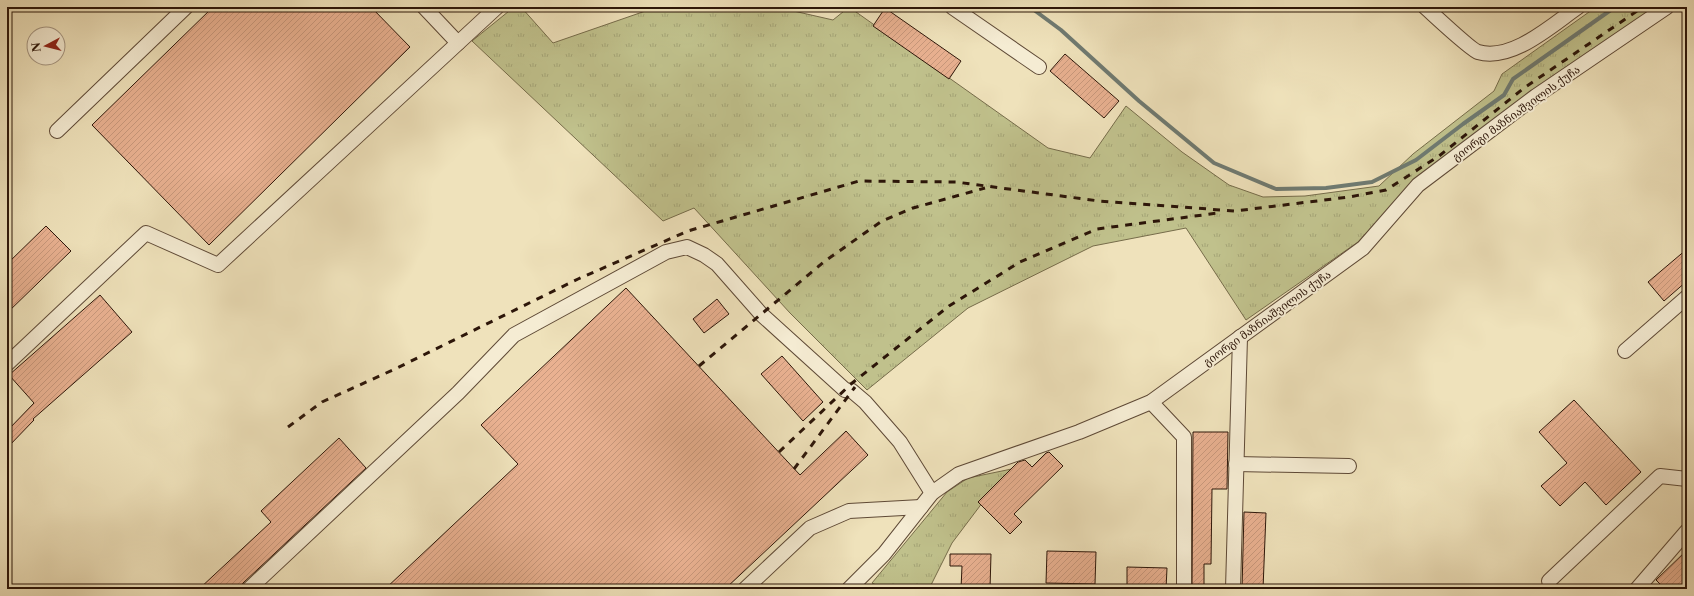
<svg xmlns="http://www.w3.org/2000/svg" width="1694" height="596" viewBox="0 0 1694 596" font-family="'Libre Caslon Text','Noto Serif Georgian',serif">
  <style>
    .grass { fill: url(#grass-tufts); stroke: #766c4a }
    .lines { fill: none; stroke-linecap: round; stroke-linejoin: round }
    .stream { stroke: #6f7a71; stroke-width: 4 }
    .building { fill: url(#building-hatch); stroke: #2d1609 }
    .minor-casing { stroke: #5e4936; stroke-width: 16 }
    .minor { stroke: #f5ecd3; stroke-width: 14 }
    .rail { stroke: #2d1609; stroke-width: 3; stroke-dasharray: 7 7; stroke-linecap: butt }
    .labels { text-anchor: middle; stroke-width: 4; stroke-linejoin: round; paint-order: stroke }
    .street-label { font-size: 11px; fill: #2d1609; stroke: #f5ecd3 }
  </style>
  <defs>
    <pattern id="grass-tufts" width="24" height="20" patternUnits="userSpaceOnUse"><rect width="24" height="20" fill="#c0c18c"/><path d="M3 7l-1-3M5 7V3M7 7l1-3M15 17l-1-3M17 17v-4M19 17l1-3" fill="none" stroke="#a5a577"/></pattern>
    <pattern id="building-hatch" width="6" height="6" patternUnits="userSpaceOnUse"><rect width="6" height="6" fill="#e9b191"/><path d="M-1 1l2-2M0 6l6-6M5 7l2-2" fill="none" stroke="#c8987c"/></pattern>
  </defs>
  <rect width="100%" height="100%" fill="#efe2bb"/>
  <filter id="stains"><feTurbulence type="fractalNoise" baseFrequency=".005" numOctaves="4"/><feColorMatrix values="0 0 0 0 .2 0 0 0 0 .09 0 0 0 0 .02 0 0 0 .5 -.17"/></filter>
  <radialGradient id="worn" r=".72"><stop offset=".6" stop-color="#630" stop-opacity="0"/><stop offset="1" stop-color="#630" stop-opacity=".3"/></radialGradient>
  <g class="grass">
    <path d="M514,7H521L553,43L657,7H776L833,20L849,7L1048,148L1090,158L1126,106L1182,152L1229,185L1263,197L1305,196L1379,186L1413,154L1494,91L1502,74L1596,7H1657L1418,176L1358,242L1246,320L1186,228L1093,246L968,308L867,390L790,313L694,208L663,221L472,41Z"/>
    <path d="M1031,465L998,482L952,543L929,589H884L872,583L947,492L968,478Z"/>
  </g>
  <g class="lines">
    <path class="stream" d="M1030,7L1061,30L1139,101L1214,163L1276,189L1326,188L1372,182L1416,160L1463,124L1504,95L1513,79L1615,7"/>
  </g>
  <g class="building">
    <path d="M213,7H371L410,47L209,245L92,125Z"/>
    <path d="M885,8L961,61L949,79L873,26Z"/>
    <path d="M1065,54L1119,101L1104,118L1050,71Z"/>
    <path d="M46,226L71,251L7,313V264Z"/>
    <path d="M1687,249V281L1664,301L1648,282Z"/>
    <path d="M626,288L800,475L846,431L868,455L725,589H385L518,464L481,425Z"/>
    <path d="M100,295L132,332L33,419L34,420L7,448V431L34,403L9,375Z"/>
    <path d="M717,299L729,314L704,333L693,319Z"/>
    <path d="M782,356L823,402L803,421L761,374Z"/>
    <path d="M1574,400L1641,472L1606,505L1585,482L1560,506L1541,486L1567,463L1539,432Z"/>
    <path d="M1193,432H1228L1227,489H1212L1211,564H1204V589H1192Z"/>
    <path d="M339,438L366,468L243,583L240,589H199L271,522L261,511Z"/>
    <path d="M1049,452L1063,466L1014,514L1022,522L1010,534L978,502L1018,462L1025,460L1032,467L1046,453Z"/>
    <path d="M1244,512L1266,513L1263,589H1242Z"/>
    <path d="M1687,550V589H1665L1656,580Z"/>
    <path d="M1047,551L1096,552L1095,584L1046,583Z"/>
    <path d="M950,554H991L990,589H961L962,566H950Z"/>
    <path d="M1127,567L1167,568L1166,589H1127Z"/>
  </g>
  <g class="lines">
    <g class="minor-casing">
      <g id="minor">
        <path d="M424,7L458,43"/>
        <path d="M952,7L1039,67"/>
        <path d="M1425,7C1434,15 1471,50 1478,52C1512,62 1552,25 1578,7"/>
        <path d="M57,131L186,7"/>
        <path d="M1625,351L1687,297"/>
        <path d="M7,364L146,233L218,265L497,7"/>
        <path d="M1151,402L1184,437V589"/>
        <path d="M1236,464L1349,466"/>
        <path d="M1549,581L1660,476L1687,479"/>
        <path d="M249,589L458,393L514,335L666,252L687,247L704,255L717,264L761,314L845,390L852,391L865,402L900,442L932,493"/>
        <path d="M745,589L810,528L849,511L921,507"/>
        <path d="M849,589L884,554L932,493L959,474L1079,432L1151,402L1363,248L1418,185L1536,96L1667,7"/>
        <path d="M1233,589L1240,337"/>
        <path d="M1637,589L1687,531"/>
      </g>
    </g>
    <use href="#minor" class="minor"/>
    <g class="rail">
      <path d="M699,366L825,261L882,221L913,208L985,188"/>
      <path d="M288,427L322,402L395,369L578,279L688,231L859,181L956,182L1099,201L1235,211L1349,197L1386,190L1439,156L1524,88L1643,7"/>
      <path d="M779,452L851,384L949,306L1020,262L1097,229L1218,213"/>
      <path d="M794,469L855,387"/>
    </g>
  </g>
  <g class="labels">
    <g class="street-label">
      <text transform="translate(1516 113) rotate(-36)" y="4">გიორგი მაზნიაშვილის ქუჩა</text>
      <text transform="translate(1267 318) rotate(-36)" y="4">გიორგი მაზნიაშვილის ქუჩა</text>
    </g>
  </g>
  <rect width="1694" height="596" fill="none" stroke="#efe2bb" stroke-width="24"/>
  <rect x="8" y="8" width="1678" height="580" fill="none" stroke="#2d1609" stroke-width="2"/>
  <rect x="12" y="12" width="1670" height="572" fill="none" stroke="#2d1609"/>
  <g transform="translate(46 46) rotate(263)"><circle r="19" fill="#f5ecd3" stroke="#a59682"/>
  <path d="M0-3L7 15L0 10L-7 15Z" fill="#8f2418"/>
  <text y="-6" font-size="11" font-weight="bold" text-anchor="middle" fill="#2d1609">N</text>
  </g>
  <rect width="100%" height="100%" filter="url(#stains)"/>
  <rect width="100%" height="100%" fill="url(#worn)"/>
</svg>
